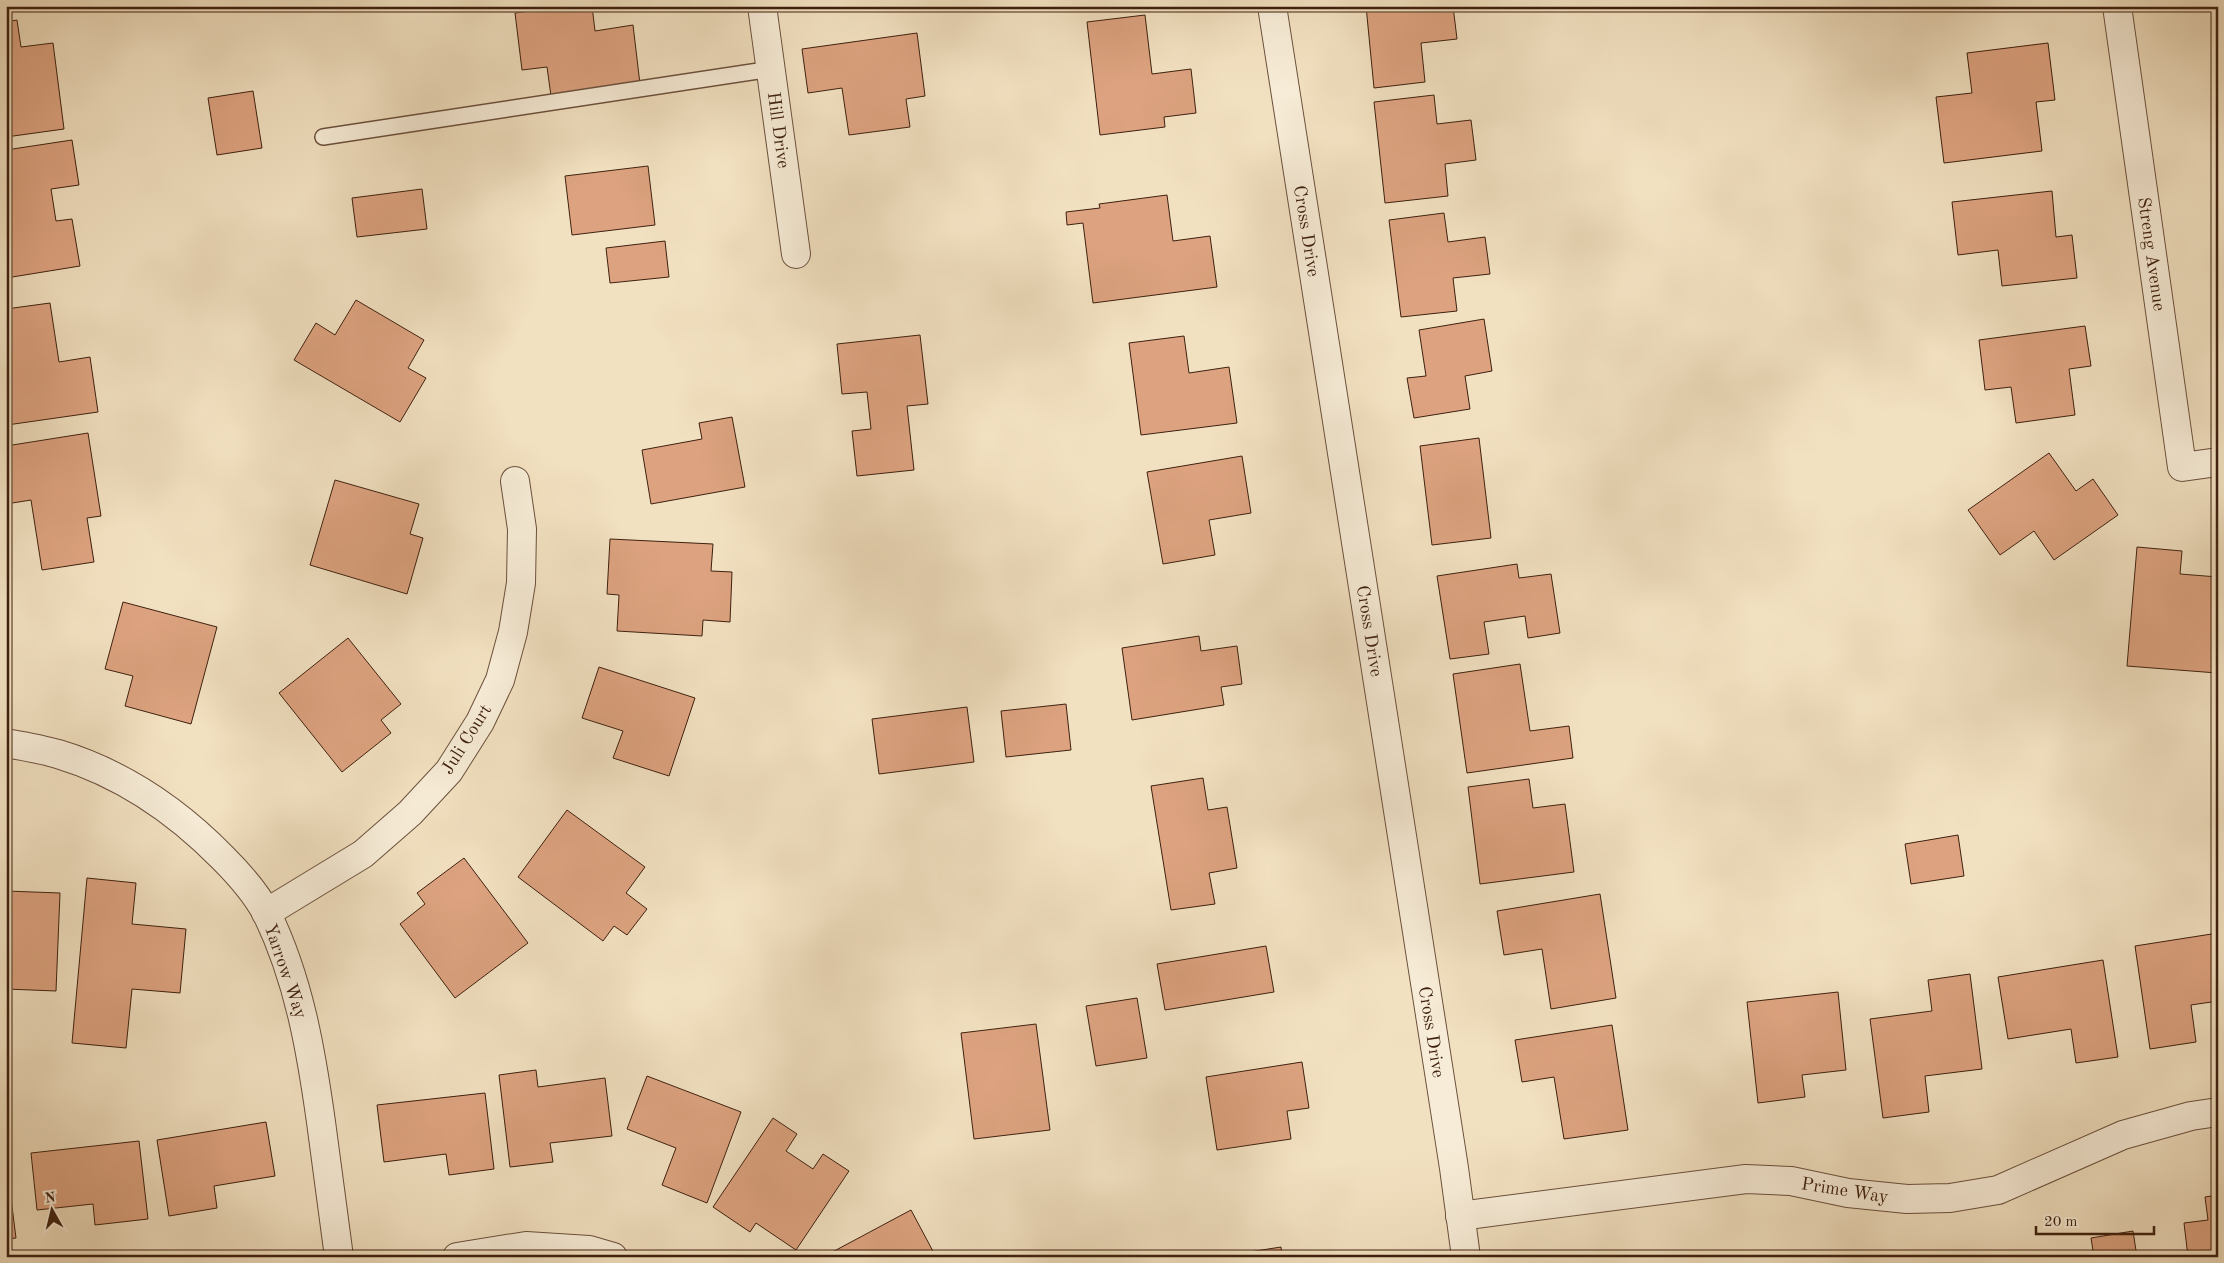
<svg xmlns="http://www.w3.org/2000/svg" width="2224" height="1263" viewBox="0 0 2224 1263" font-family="'Old Standard TT',serif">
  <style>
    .building { fill: #dda380; stroke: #3e200f }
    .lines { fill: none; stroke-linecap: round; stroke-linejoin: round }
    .lane-casing { stroke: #6b503c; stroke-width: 18 }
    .street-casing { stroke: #6b503c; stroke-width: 30 }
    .lane { stroke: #f7ecd7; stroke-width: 15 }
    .street { stroke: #f7ecd7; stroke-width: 28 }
    .labels { text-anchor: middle; stroke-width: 4; stroke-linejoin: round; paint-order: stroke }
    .street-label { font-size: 18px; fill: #3e200f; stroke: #f7ecd7 }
  </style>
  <rect width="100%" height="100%" fill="#f2e1c1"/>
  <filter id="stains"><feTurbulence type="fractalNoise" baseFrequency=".004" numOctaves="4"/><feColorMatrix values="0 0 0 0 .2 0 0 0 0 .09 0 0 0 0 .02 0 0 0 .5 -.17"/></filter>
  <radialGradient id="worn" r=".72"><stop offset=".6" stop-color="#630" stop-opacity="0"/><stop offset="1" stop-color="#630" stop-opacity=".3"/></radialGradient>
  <g class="building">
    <path d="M569,6H592L595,31L633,25L640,84L551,96L547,67L522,70L515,13Z"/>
    <path d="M1366,6H1453L1457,39L1421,43L1425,82L1374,88Z"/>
    <path d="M1145,15L1152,74L1191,69L1196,113L1164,117L1165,127L1100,135L1087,22Z"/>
    <path d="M17,20L21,47L53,43L64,129L6,137V22Z"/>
    <path d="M917,33L925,96L906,99L910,127L849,135L842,88L808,93L802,49Z"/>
    <path d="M2048,43L2055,100L2036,102L2042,151L1944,163L1936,97L1972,93L1967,53Z"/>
    <path d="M253,91L262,148L217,155L208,98Z"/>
    <path d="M1434,95L1437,124L1471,120L1476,160L1445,164L1448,196L1385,203L1374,102Z"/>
    <path d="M72,140L79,185L51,189L56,221L72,219L80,266L6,278V150Z"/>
    <path d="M648,166L655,225L572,235L565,176Z"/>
    <path d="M422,189L427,229L357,237L352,198Z"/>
    <path d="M2052,191L2056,237L2072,235L2077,278L2002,286L1998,250L1958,255L1952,202Z"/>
    <path d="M1167,195L1173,241L1210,236L1217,287L1093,303L1083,223L1067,225L1066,212L1100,208L1099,204Z"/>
    <path d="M1444,213L1448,242L1485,237L1490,274L1453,278L1457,311L1401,317L1389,220Z"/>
    <path d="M665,241L669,277L610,283L606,248Z"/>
    <path d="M356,300L424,340L408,368L426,378L400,422L294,360L316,323L335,335Z"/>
    <path d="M50,303L59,362L90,357L98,412L7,425L6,309Z"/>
    <path d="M1484,319L1492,371L1465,376L1470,409L1414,418L1407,378L1426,376L1419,330Z"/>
    <path d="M2085,326L2091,366L2069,369L2075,415L2016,423L2011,387L1985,390L1979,340Z"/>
    <path d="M920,335L928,404L907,406L914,470L857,476L852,431L871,429L867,392L842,394L837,344Z"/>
    <path d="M1184,336L1189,373L1229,367L1237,423L1141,435L1129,343Z"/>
    <path d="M732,417L745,487L651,504L642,450L702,439L699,423Z"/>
    <path d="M88,433L101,516L87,518L94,562L42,570L31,500L6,504V446Z"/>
    <path d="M1479,438L1491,538L1432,545L1420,446Z"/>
    <path d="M2049,453L2076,491L2093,479L2118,515L2054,560L2034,531L2000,555L1968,510Z"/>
    <path d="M1242,456L1251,513L1209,520L1215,555L1163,564L1147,472Z"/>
    <path d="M335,480L419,504L410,534L423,538L407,594L310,565Z"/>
    <path d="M610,539L713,544L711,571L732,572L730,622L703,620L702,636L617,631L619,595L607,594Z"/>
    <path d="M2137,547L2182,551L2180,574L2218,577L2217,673L2127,666Z"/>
    <path d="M1517,564L1519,578L1551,574L1560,633L1528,638L1525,616L1484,622L1489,654L1450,659L1437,576Z"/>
    <path d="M123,602L217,627L191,724L125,706L133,676L105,669Z"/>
    <path d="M1199,636L1201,651L1237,646L1242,684L1221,687L1224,705L1132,720L1122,648Z"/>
    <path d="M348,638L401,704L381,720L391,733L342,772L279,693Z"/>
    <path d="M1520,664L1530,731L1569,726L1573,758L1467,773L1453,674Z"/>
    <path d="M599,667L695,698L669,776L613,758L623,731L582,718Z"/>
    <path d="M1066,704L1071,750L1006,757L1001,711Z"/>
    <path d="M967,707L974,762L879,774L872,719Z"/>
    <path d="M1203,778L1208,810L1227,807L1237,868L1209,873L1215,904L1171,910L1151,786Z"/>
    <path d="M1529,779L1533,808L1565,804L1574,872L1480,884L1468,787Z"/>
    <path d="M567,810L645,867L626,893L647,909L627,935L614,926L603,941L518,877Z"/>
    <path d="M1958,835L1964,876L1911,884L1905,844Z"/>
    <path d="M464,858L528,943L455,998L400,924L425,904L417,893Z"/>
    <path d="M87,878L136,883L132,924L186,929L180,993L132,989L126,1048L72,1043Z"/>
    <path d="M6,891L60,893L56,991L6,989Z"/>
    <path d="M1600,894L1616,998L1551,1009L1542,949L1504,955L1497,911Z"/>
    <path d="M2218,933V1001L2191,1005L2196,1042L2150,1049L2135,946Z"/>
    <path d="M1266,946L1274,992L1165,1010L1157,964Z"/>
    <path d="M2103,960L2118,1057L2076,1063L2071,1029L2008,1039L1998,977Z"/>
    <path d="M1970,974L1982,1069L1925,1076L1929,1112L1883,1118L1870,1019L1932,1011L1928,980Z"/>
    <path d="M1838,992L1846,1070L1802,1075L1805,1097L1758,1103L1747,1002Z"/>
    <path d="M1137,998L1147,1058L1096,1066L1086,1006Z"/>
    <path d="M1036,1024L1050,1130L974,1139L961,1033Z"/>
    <path d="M1612,1025L1628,1130L1564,1139L1554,1077L1522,1082L1515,1040Z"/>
    <path d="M1302,1062L1309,1108L1287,1111L1291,1139L1217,1150L1206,1077Z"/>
    <path d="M536,1070L538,1087L605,1078L612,1136L550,1143L553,1162L510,1167L499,1075Z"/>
    <path d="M647,1076L741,1112L707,1203L662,1185L676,1148L627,1129Z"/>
    <path d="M485,1093L494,1169L449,1175L446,1154L384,1162L377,1105Z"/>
    <path d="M773,1118L797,1134L786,1151L813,1169L823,1154L849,1171L796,1250L756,1223L750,1232L713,1207Z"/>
    <path d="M266,1122L275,1176L214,1186L217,1208L169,1216L157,1140Z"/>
    <path d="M139,1141L148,1219L95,1225L93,1204L37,1210L31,1153Z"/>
    <path d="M6,1159L16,1238L6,1239Z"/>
    <path d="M2218,1195V1257H2188L2184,1223L2208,1220L2205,1197Z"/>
    <path d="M911,1210L935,1255L931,1257H823Z"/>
    <path d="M2133,1231L2137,1257H2094L2091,1238Z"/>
    <path d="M1281,1247L1282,1257H1217Z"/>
  </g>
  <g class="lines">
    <g class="lane-casing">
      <path id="lane" d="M323,137L771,69"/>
    </g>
    <g class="street-casing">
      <g id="street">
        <path d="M762,6L796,254"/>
        <path d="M1272,6L1454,1168L1466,1257"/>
        <path d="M2117,6L2182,467L2218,462"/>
        <path d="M6,743C23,746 41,749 58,754C121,773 177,811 223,858C239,874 256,893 267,914C299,980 311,1050 321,1122C327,1167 333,1212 339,1257"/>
        <path d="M266,913L363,854L410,813L449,771L480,722L500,680L513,632L521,583L522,529L515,481"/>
        <path d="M1460,1216L1746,1179L1791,1181L1848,1193L1907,1199L1950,1198L1998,1190L2123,1135L2191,1116L2218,1112"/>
        <path d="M457,1257L526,1246L589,1250L613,1257"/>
      </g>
    </g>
    <use href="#lane" class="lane"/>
    <use href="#street" class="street"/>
  </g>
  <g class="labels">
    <g class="street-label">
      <text transform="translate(779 130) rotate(82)" y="6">Hill Drive</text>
      <text transform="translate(1307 231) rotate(81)" y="6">Cross Drive</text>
      <text transform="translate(2152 254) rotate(82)" y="6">Streng Avenue</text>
      <text transform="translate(1370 631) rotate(81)" y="6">Cross Drive</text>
      <text transform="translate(466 739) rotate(-58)" y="6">Juli Court</text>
      <text transform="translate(286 971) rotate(71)" y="6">Yarrow Way</text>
      <text transform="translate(1432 1032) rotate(81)" y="6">Cross Drive</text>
      <text transform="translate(1845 1190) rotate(9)" y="6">Prime Way</text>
    </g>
  </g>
  <rect width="2224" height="1263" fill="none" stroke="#f2e1c1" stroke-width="25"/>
  <rect x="8" y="8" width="2209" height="1248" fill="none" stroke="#3e200f" stroke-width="2.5"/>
  <rect x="12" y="12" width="2199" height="1238" fill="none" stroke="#3e200f"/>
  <g transform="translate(52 1210) rotate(352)" stroke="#f7ecd7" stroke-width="4" paint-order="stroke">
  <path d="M0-4L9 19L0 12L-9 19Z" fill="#3e200f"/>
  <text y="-8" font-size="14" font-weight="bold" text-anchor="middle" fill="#3e200f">N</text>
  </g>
  <path d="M2036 1226v8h118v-8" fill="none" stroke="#3e200f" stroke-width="2.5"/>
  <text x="2044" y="1226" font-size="15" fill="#3e200f" stroke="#f7ecd7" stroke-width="4" paint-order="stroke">20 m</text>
  <rect width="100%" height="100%" filter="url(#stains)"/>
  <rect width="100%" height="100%" fill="url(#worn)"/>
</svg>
